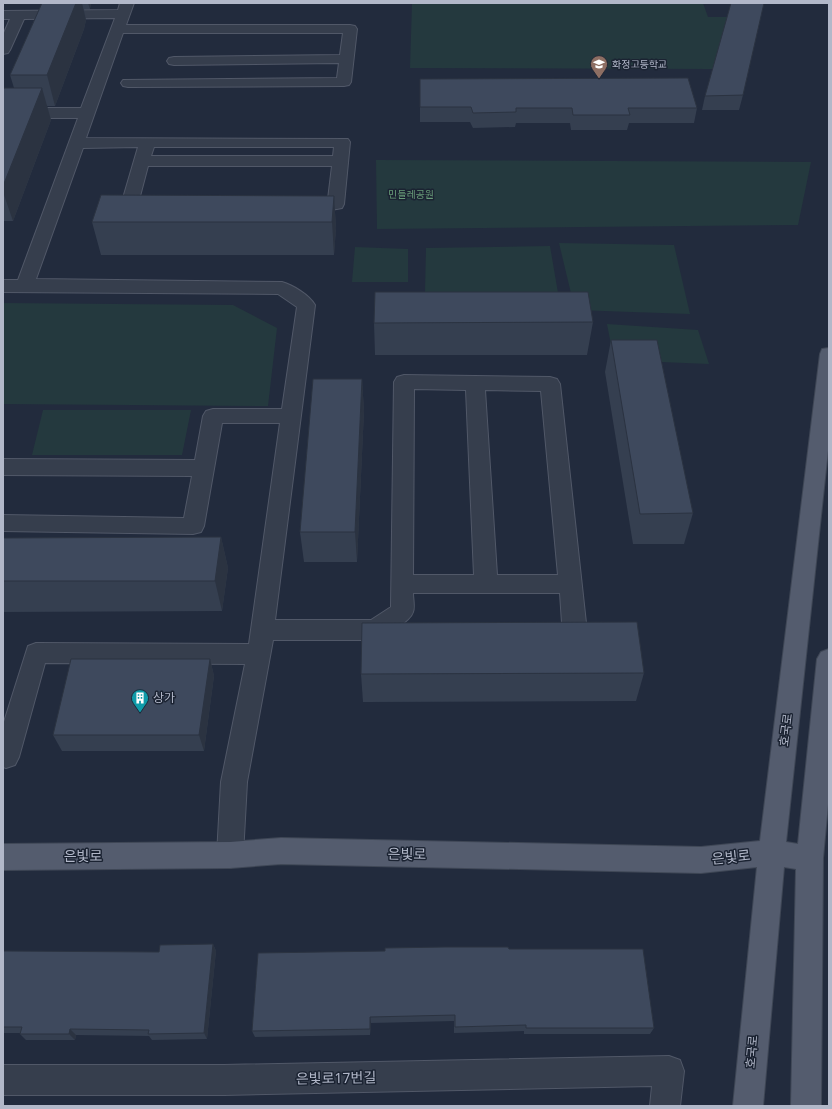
<svg xmlns="http://www.w3.org/2000/svg" width="832" height="1109" viewBox="0 0 832 1109" font-family="'Noto Sans','Noto Sans KR',sans-serif">
  <style>
    .green { fill: #24393e }
    .lines { fill: none; stroke-linecap: round; stroke-linejoin: round }
    .minor-casing { stroke: #515868; stroke-width: 2 }
    .major-casing { stroke: #3f4756; stroke-width: 2 }
    .minor { fill: #363e4d; fill-rule: evenodd }
    .major { fill: #545c6e; fill-rule: evenodd }
    .wall { fill: #353f50 }
    .shaded-wall { fill: #2b3341 }
    .building { fill: #3e495d; stroke: #2b3341 }
    .labels { text-anchor: middle; stroke-width: 3; stroke-linejoin: round; paint-order: stroke }
    .far-poi-label { font-size: 10px; fill: #b2b8c9; stroke: #1b2332; text-anchor: start }
    .far-park-label { font-size: 10px; fill: #689b78; stroke: #1b2332 }
    .poi-label { font-size: 12px; fill: #b2b8c9; stroke: #1b2332; text-anchor: start }
    .street-label { font-size: 12px; fill: #b2b8c9; stroke: #1b2332 }
    .near-street-label { font-size: 14px; fill: #b2b8c9; stroke: #1b2332 }
  </style>
  <rect width="100%" height="100%" fill="#222b3d"/>
  <g class="green">
    <path d="M412,3H703L708,17H728L713,69L410,68Z"/>
    <path d="M376,160L811,162L798,225L377,229Z"/>
    <path d="M559,243L674,245L690,314L575,310Z"/>
    <path d="M550,246L558,293H425L426,248Z"/>
    <path d="M355,247L408,249V282H352Z"/>
    <path d="M3,303L233,305L277,328L268,406L3,404Z"/>
    <path d="M607,324L698,330L709,364L614,360Z"/>
    <path d="M43,410H191L182,455H32Z"/>
  </g>
  <g class="lines">
    <g class="minor-casing">
      <g id="minor">
        <path d="M120,3H134L126,25H350L355,26L357,29L351,82L349,85L344,86L128,87L123,86L121,83L123,80L337,78L339,63L174,65L169,64L167,61L169,58L174,57L340,55L343,33H123L86,138L348,139L350,142L344,204L342,208C329,211 312,211 299,208L297,204L299,200L328,199L332,166H148L139,200H155L157,204L155,208C145,210 133,211 123,209L121,205L138,147L83,148L36,279L282,282C293,285 309,295 315,305L275,620H371L391,607L394,382L397,377L404,375L550,377L557,379L560,384L586,623L582,630L574,633L566,630L562,623L560,593H413C413,599 415,607 413,612C410,622 385,636 375,640H273L247,782L243,855L239,864L230,868L221,864L217,855L221,782L245,664L45,663L19,757L15,765L6,768L3,767V725L28,646L36,643L249,644L280,423H222L204,526L201,532L193,534L3,531V515L184,518L192,476L3,475V459L195,460L203,416L206,411L213,409H282L297,307L278,294L3,292V280H18L78,118H3V108H81L115,18L24,19L10,50L8,53L3,54V35L10,19H3V11L118,10ZM154,147H334L333,156H151ZM414,389L466,390L474,575H413ZM485,390L541,391L558,575H497Z"/>
        <path d="M669,1056L680,1060L684,1071L680,1106H650L652,1086L224,1095H3V1065H224Z"/>
      </g>
    </g>
    <g class="major-casing">
      <path id="major" d="M829,348V441L786,842L798,844L817,659L821,652L829,649V794L823,858L821,1106H791L796,869L784,867L763,1106H733L757,867L701,873L281,864L230,868L3,870V844L230,842L281,838L701,847L760,841L820,354L822,349Z"/>
    </g>
    <use href="#minor" class="minor"/>
    <use href="#major" class="major"/>
  </g>
  <g class="wall">
    <path d="M42,3H91L90,9H84L86,20L84,29L55,106H47L51,120L13,221H3V91L14,88L10,75Z"/>
    <path d="M420,79L697,108L694,123H629L627,130H571L570,123H516L515,127L473,128L470,122H420Z"/>
    <path d="M743,95L739,110H702L705,96Z"/>
    <path d="M334,196L336,228L334,255H101L92,222Z"/>
    <path d="M593,322L587,355H375L374,323Z"/>
    <path d="M611,340L693,513L684,544H633L605,372Z"/>
    <path d="M362,379L364,411L357,562H304L300,532Z"/>
    <path d="M221,537L228,568L222,611L3,612V538Z"/>
    <path d="M210,659L214,676L204,751H62L53,735Z"/>
    <path d="M644,673L636,701L363,702L361,674Z"/>
    <path d="M213,944L216,951L207,1039L152,1040L149,1036L76,1035L75,1040H26L20,1034V1033H3V951L159,952Z"/>
    <path d="M509,949L654,1028L650,1034H524V1031L454,1033V1021L371,1023L370,1035L255,1037L252,1031L385,951Z"/>
  </g>
  <g class="shaded-wall">
    <path d="M76,3H82L86,20L84,29L55,106L47,75Z"/>
    <path d="M88,3H91L90,9Z"/>
    <path d="M42,88L51,120L13,221L3,192V186Z"/>
    <path d="M334,196L336,228L334,255L332,222Z"/>
    <path d="M362,379L364,411L357,562L355,532Z"/>
    <path d="M221,537L228,568L222,611L215,581Z"/>
    <path d="M210,659L214,676L204,751L199,735Z"/>
    <path d="M213,944L216,951L207,1039L204,1033Z"/>
    <path d="M370,1017L371,1023L370,1035Z"/>
    <path d="M70,1029L76,1035L75,1040L69,1034Z"/>
  </g>
  <g class="building">
    <path d="M42,3H76L47,75H10Z"/>
    <path d="M731,3H764L743,95L705,96Z"/>
    <path d="M688,78L697,108H628L630,115H573L572,108H516V112L473,113L471,107H420V79Z"/>
    <path d="M4,88H42L3,186V91Z"/>
    <path d="M101,195L334,196L332,222H92Z"/>
    <path d="M375,292H588L593,322L374,323Z"/>
    <path d="M611,340H657L693,513L640,514Z"/>
    <path d="M313,379H362L355,532H300Z"/>
    <path d="M221,537L215,581H3V538Z"/>
    <path d="M637,622L644,673L361,674L362,623Z"/>
    <path d="M71,659H210L199,735H53Z"/>
    <path d="M213,944L204,1033L148,1034L149,1030L70,1029L69,1034H20L22,1027H3V951L159,952L160,945Z"/>
    <path d="M445,947H508L509,949H643L654,1028H526V1025L455,1027V1015L370,1017V1029L252,1031L258,953L385,951V948Z"/>
  </g>
  <defs>
    <g id="school-pin" transform="scale(0.9)"><path d="M0 17L-7.5 6A9.5 9.5 0 1 1 7.5 6Z" fill="#8d6e63" stroke="#1b2332"/><path d="M0-5L7-2L0 1L-7-2ZM-4 1L0 2.5L4 1V4Q0 6-4 4Z" fill="#fff"/></g>
    <g id="building-pin" transform="scale(0.9)"><path d="M0 17L-7.5 6A9.5 9.5 0 1 1 7.5 6Z" fill="#0f9aa8" stroke="#1b2332"/><path d="M-4-6H4V6H1V3H-1V6H-4ZM-2.5-4.3h1.7v1.8h-1.7ZM.8-4.3h1.7v1.8H.8ZM-2.5-1h1.7V.8h-1.7ZM.8-1h1.7V.8H.8Z" fill="#fff"/></g>
  </defs>
  <g fill-rule="evenodd">
    <use href="#school-pin" x="599" y="64"/>
    <use href="#building-pin" x="140" y="698"/>
  </g>
  <g class="labels">
    <g class="far-poi-label">
      <text x="612" y="68">화정고등학교</text>
    </g>
    <g class="far-park-label">
      <text x="411" y="198">민들레공원</text>
    </g>
    <g class="poi-label">
      <text x="153" y="702">상가</text>
    </g>
    <g class="street-label">
      <text transform="translate(786 730) rotate(-83)" y="4">호국로</text>
      <text transform="translate(752 1052) rotate(-85)" y="4">호국로</text>
    </g>
    <g class="near-street-label">
      <text transform="translate(407 854) rotate(1)" y="5">은빛로</text>
      <text x="83" y="861">은빛로</text>
      <text transform="translate(731 857) rotate(-6)" y="5">은빛로</text>
      <text transform="translate(336 1078) rotate(-1)" y="5">은빛로17번길</text>
    </g>
  </g>
  <rect width="832" height="1109" fill="none" stroke="#b2b8c9" stroke-width="8"/>
</svg>
